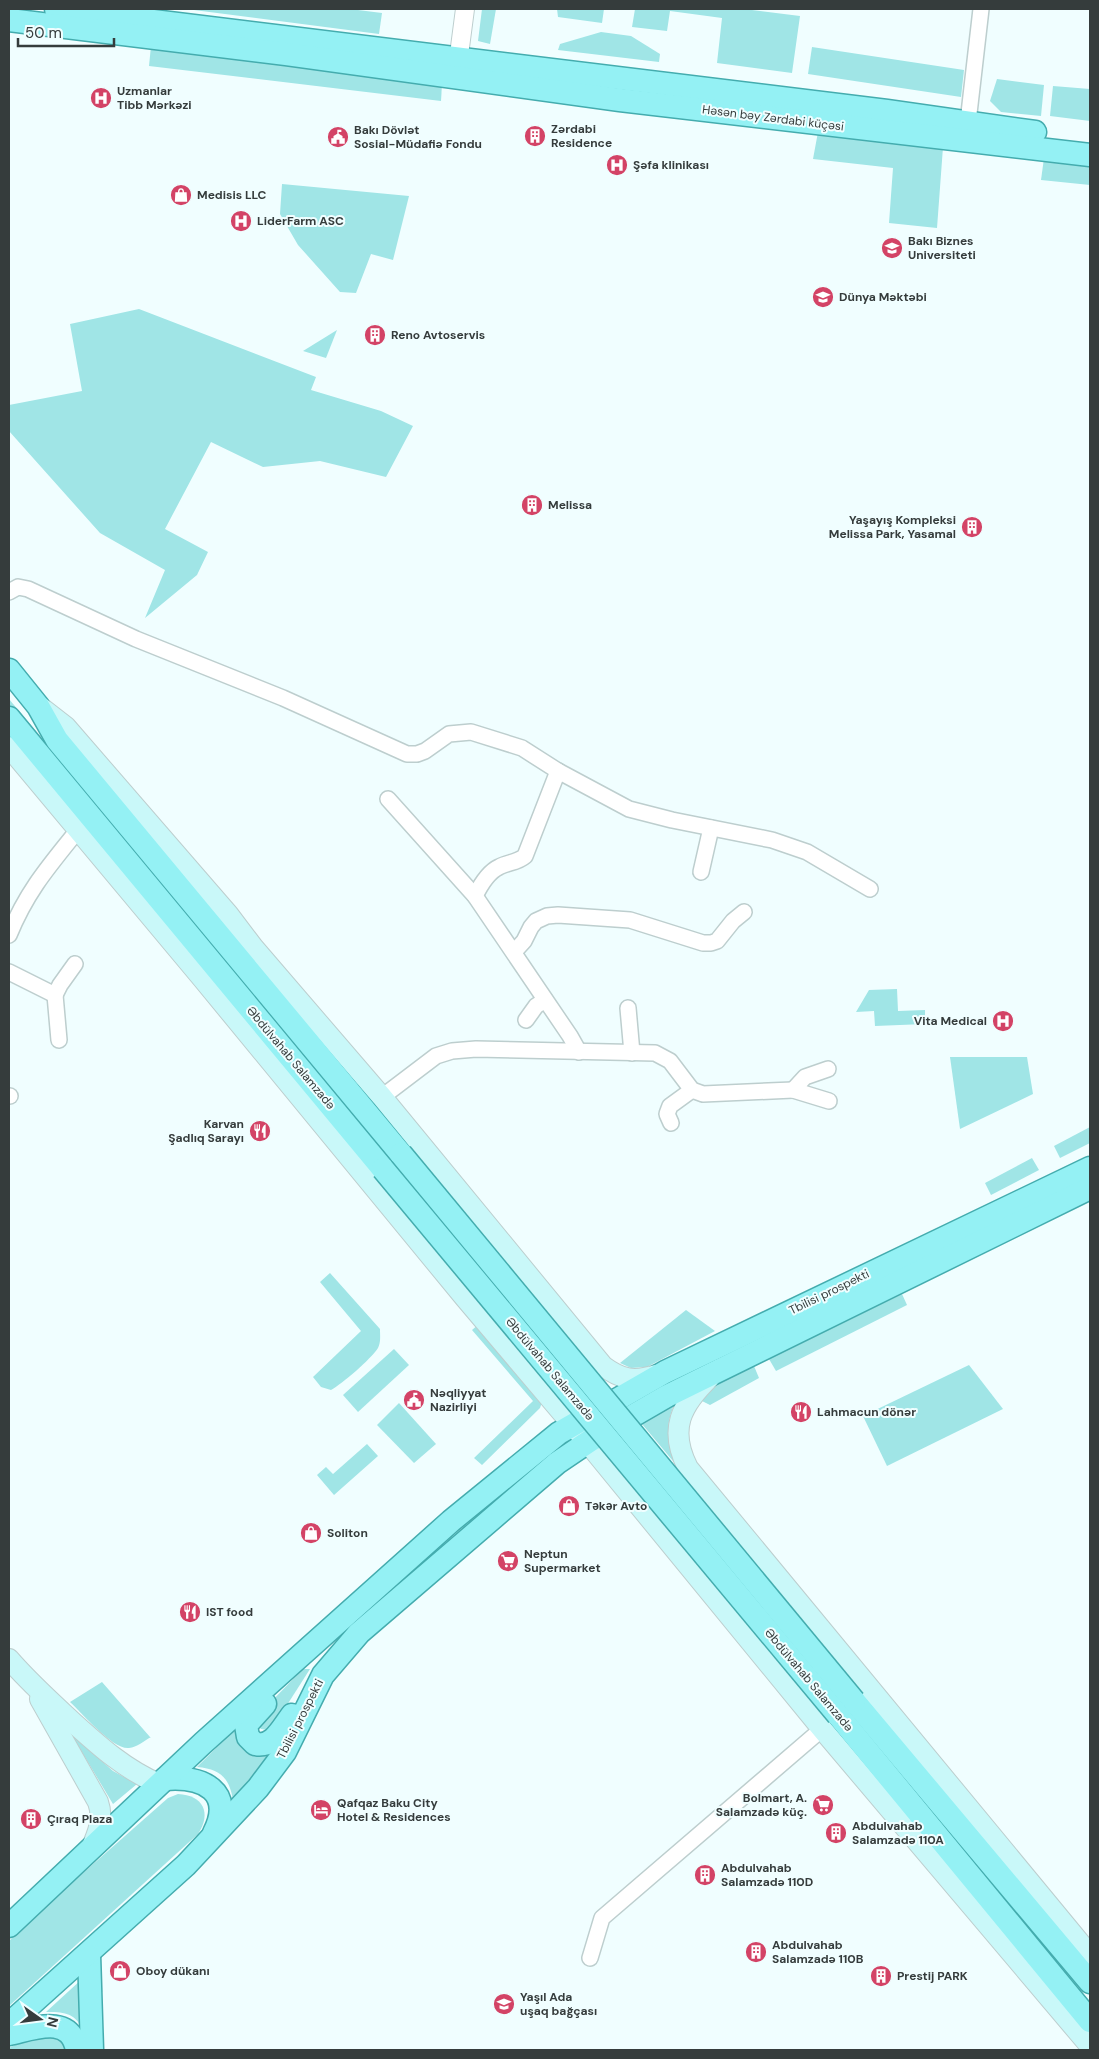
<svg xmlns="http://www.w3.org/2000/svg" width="1099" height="2059" viewBox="0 0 1099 2059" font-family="'DM Sans',sans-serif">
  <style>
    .green { fill: #a0e5e6 }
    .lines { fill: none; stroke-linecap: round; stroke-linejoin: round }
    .minor-casing { stroke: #bdcece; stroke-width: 18 }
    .tertiary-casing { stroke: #bdcece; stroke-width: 20 }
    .secondary-casing { stroke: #bdcece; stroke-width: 22 }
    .primary-casing { stroke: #44acae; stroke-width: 25 }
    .minor { stroke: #fff; stroke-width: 15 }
    .tertiary { stroke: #fff; stroke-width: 18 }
    .secondary { stroke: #c9f8f9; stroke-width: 20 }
    .primary { stroke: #94f1f4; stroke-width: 22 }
    .primary-bridge-casing { stroke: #44acae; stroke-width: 25; stroke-linecap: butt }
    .primary-bridge { stroke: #94f1f4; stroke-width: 22 }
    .labels { text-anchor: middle; stroke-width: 4; stroke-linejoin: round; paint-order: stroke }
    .poi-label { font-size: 12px; font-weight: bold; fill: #353c3c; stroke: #f0feff; text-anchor: start }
    .street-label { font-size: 12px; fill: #353c3c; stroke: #f0feff }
  </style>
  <rect width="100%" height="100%" fill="#f0feff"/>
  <g class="green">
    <path d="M186,9H350L382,13L379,34Z"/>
    <path d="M482,9H496L490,44L478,41Z"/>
    <path d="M557,9H604L602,23L558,17Z"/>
    <path d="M635,9H744L800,16L792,73L717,63L722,18L670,11L667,31L632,27Z"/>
    <path d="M601,32L631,36L660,54L659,62L558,50L560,44Z"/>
    <path d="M151,46L442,84L441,101L149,66Z"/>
    <path d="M812,47L964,70L961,97L808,74Z"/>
    <path d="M997,79L1044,85L1041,116L1001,112L990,101Z"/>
    <path d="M1053,86L1090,89V121L1050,116Z"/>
    <path d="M818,132L943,147L937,228L889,223L893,168L813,159Z"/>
    <path d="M1044,158L1090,165V185L1041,180Z"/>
    <path d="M282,184L409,196L393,260L371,254L356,293L340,292L298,245L280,214Z"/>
    <path d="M139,309L316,377L311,390L381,411L413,426L386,477L320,461L263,467L211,442L165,529L208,552L197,575L145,618L165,570L100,533L9,431V405L82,391L70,324Z"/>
    <path d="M337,330L326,358L303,351Z"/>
    <path d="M9,699L529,1321L524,1323L9,705Z"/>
    <path d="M897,989L898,1011L925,1010V1024L875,1026L874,1011L856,1012L869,990Z"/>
    <path d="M950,1057H1027L1033,1094L960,1129Z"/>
    <path d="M1090,1127V1143L1060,1158L1054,1146Z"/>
    <path d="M1032,1158L1039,1170L991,1195L985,1183Z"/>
    <path d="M330,1273L380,1329C380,1336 381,1342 378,1348C371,1359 342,1384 331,1390L321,1387L313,1377L361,1331L320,1282Z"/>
    <path d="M902,1294L907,1305L776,1371L769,1359Z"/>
    <path d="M686,1310L715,1331L647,1367L631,1368L620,1363Z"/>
    <path d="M479,1324L542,1402L540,1408L482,1465L474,1458L533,1401L472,1330Z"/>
    <path d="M394,1349L409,1365L358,1412L343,1395Z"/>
    <path d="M969,1365L1003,1409L887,1466L863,1416Z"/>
    <path d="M754,1366L759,1378L710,1405L700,1400L713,1386Z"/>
    <path d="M399,1403L436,1444L414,1463L377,1425Z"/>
    <path d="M674,1405C664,1430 668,1443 678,1467L642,1424Z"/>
    <path d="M367,1444L378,1456L334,1495L317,1475L326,1467L333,1474Z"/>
    <path d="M303,1669H310L280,1716L268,1730L261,1729L258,1726L265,1708Z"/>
    <path d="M102,1682L150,1737H151C144,1741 137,1747 129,1748C113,1750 82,1713 70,1702Z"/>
    <path d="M240,1724L275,1747L233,1800C229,1777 220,1769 197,1767Z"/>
    <path d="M71,1734L113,1771L137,1784L113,1804Z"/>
    <path d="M178,1794C203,1795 212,1813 198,1834L9,2006V1941L49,1903L168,1798Z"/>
    <path d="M82,1979V2029C75,2012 62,2012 46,2012Z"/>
    <path d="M48,2030L64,2043V2050H9V2048L35,2034Z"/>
  </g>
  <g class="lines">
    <g class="minor-casing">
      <g id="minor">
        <path d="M968,122L981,9"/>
        <path d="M9,592L18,587L28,589L136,639L283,698L407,754H417L425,751L449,734L471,732L522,748L558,771L629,809L672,820L772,840L807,852L870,889"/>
        <path d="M388,799L475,896L570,1036L579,1052"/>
        <path d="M701,872L711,828"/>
        <path d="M475,896C480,886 488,872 499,867C508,862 517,863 525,856L558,771"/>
        <path d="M9,935C27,891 49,866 78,830"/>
        <path d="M514,952L524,941L531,927L536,921L547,916L558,915L630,920L703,943H711L717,941L733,921L744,912"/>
        <path d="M9,972L55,995L60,985L75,964"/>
        <path d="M55,995L59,1040"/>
        <path d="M628,1008L632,1053"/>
        <path d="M526,1020L536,1006L545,1000"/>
        <path d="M828,1069L805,1077L793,1090L829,1101"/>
        <path d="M9,1096H10"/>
        <path d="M382,1097L436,1056L452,1051L476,1049L655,1053L670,1061L692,1090L703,1094L793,1090"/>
        <path d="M671,1123L667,1114L670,1106L692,1090"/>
        <path d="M590,1958L602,1918L822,1729"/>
      </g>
    </g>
    <g class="tertiary-casing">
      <path id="tertiary" d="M457,70L465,9"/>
    </g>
    <g class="secondary-casing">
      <g id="secondary">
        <path d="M39,706L66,727L228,914L253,947L382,1097L603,1366C622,1380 634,1382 656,1375"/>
        <path d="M9,747L202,978L465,1298L587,1442L822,1729L1090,2046"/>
        <path d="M710,1377C681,1405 668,1429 688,1468L1090,1955"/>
        <path d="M9,1659C28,1681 45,1696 66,1716C96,1743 122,1768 159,1784"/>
        <path d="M40,1699L98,1802C104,1819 98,1833 91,1849"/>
      </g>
    </g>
    <g class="primary-casing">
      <g id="primary">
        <path d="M56,9L887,111L1035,132"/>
        <path d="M9,20L286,54L620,100L1090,155"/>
        <path d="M9,670L38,706L57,740L401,1154"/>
        <path d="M9,718L383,1169"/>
        <path d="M854,1701L1090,1982"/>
        <path d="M265,1704L246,1725L248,1737L255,1744C273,1748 282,1728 292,1715"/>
        <path d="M838,1715L1090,2021"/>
        <path d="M165,1779C203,1776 235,1791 214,1833"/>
        <path d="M9,1926L203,1743L451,1521L559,1433L665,1372L1090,1168"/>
        <path d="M89,1954L92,2050"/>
        <path d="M9,2024L186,1865L258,1788L285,1752L323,1675L359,1633L557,1463L591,1440L667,1396L1090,1188"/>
        <path d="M9,2034C33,2029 70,2013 77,2050"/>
      </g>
    </g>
    <use href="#minor" class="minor"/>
    <use href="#tertiary" class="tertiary"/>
    <use href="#secondary" class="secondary"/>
    <use href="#primary" class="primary"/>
    <g class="primary-bridge-casing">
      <g id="primary-bridge">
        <path d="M401,1154L854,1701"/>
        <path d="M383,1169L838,1715"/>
      </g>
    </g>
    <use href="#primary-bridge" class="primary-bridge"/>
  </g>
  <defs>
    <g id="hospital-disc" transform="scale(1.125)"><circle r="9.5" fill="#d34366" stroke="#f0feff"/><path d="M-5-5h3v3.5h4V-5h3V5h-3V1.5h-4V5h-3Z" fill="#fff"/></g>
    <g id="building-disc" transform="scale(1.125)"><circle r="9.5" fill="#d34366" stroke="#f0feff"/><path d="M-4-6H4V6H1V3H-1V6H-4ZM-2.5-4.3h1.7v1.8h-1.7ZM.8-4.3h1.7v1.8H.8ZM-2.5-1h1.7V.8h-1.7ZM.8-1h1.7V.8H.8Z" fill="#fff"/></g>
    <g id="civic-disc" transform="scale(1.125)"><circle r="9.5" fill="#d34366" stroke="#f0feff"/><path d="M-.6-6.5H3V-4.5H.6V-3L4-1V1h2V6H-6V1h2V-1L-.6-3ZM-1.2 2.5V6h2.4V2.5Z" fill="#fff"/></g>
    <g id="shop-disc" transform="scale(1.125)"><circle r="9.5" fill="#d34366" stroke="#f0feff"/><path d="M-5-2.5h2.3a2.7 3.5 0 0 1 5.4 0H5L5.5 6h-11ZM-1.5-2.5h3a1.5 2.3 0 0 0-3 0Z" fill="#fff"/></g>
    <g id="university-disc" transform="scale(1.125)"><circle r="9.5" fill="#d34366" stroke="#f0feff"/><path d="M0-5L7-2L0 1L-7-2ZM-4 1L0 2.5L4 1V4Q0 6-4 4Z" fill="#fff"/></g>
    <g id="school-disc" transform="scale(1.125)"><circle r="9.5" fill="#d34366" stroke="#f0feff"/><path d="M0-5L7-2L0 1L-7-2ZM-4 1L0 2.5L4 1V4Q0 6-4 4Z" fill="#fff"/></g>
    <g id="restaurant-disc" transform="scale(1.125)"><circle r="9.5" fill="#d34366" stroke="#f0feff"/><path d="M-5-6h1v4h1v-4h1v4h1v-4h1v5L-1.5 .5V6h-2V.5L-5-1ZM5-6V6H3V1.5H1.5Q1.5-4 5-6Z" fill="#fff"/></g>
    <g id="supermarket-disc" transform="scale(1.125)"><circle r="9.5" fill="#d34366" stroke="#f0feff"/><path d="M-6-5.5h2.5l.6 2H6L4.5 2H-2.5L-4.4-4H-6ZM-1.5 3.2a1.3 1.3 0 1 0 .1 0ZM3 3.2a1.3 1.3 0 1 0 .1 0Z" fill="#fff"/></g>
    <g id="hotel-disc" transform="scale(1.125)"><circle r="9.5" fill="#d34366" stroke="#f0feff"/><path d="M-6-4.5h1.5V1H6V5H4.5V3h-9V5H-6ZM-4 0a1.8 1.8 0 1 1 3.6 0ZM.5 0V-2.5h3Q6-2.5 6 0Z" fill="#fff"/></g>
  </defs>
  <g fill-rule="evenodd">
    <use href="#hospital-disc" x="101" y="98"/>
    <use href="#building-disc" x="535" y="136"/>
    <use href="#civic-disc" x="338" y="137"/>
    <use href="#hospital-disc" x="617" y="165"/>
    <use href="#shop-disc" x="181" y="195"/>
    <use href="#hospital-disc" x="241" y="221"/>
    <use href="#university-disc" x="892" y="248"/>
    <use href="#school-disc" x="823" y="297"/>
    <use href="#building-disc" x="375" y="335"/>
    <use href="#building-disc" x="532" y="505"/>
    <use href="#building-disc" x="972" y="527"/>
    <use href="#hospital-disc" x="1003" y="1021"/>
    <use href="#restaurant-disc" x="260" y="1131"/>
    <use href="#civic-disc" x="414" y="1400"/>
    <use href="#restaurant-disc" x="801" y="1412"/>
    <use href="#shop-disc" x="569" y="1506"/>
    <use href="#shop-disc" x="311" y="1533"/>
    <use href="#supermarket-disc" x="508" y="1561"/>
    <use href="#restaurant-disc" x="190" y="1612"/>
    <use href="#supermarket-disc" x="823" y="1805"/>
    <use href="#hotel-disc" x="321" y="1810"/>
    <use href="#building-disc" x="31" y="1819"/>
    <use href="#building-disc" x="836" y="1833"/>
    <use href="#building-disc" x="705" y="1875"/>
    <use href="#building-disc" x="756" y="1952"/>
    <use href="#shop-disc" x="120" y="1971"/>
    <use href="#building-disc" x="881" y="1976"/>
    <use href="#school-disc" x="504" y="2004"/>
  </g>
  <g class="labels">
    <g class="poi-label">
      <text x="117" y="95">Uzmanlar<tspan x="117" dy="14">Tibb Mərkəzi</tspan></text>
      <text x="551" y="133">Zərdabi<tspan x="551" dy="14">Residence</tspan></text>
      <text x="354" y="134">Bakı Dövlət<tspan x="354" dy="14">Sosial-Müdafiə Fondu</tspan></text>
      <text x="633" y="169">Şəfa klinikası</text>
      <text x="197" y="199">Medisis LLC</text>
      <text x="257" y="225">LiderFarm ASC</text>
      <text x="908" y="245">Bakı Biznes<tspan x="908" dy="14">Universiteti</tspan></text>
      <text x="839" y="301">Dünya Məktəbi</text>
      <text x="391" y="339">Reno Avtoservis</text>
      <text x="548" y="509">Melissa</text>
      <text x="956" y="524" text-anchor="end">Yaşayış Kompleksi<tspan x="956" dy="14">Melissa Park, Yasamal</tspan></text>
      <text x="987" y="1025" text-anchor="end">Vita Medical</text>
      <text x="244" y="1128" text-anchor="end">Karvan<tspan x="244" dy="14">Şadlıq Sarayı</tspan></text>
      <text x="430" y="1397">Nəqliyyat<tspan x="430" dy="14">Nazirliyi</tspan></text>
      <text x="817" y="1416">Lahmacun dönər</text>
      <text x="585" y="1510">Tәkәr Avto</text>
      <text x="327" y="1537">Soliton</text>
      <text x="524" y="1558">Neptun<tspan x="524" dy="14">Supermarket</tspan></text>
      <text x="206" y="1616">IST food</text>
      <text x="807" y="1802" text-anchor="end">Bolmart, A.<tspan x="807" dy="14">Salamzadə küç.</tspan></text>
      <text x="337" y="1807">Qafqaz Baku City<tspan x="337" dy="14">Hotel &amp; Residences</tspan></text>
      <text x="47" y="1823">Çıraq Plaza</text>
      <text x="852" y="1830">Abdulvahab<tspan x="852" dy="14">Salamzadə 110A</tspan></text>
      <text x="721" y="1872">Abdulvahab<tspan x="721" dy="14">Salamzadə 110D</tspan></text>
      <text x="772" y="1949">Abdulvahab<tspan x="772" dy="14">Salamzadə 110B</tspan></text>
      <text x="136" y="1975">Oboy dükanı</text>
      <text x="897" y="1980">Prestij PARK</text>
      <text x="520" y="2001">Yaşıl Ada<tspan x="520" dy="14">uşaq bağçası</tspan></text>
    </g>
    <g class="street-label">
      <text transform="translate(773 118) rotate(7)" y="4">Həsən bəy Zərdabi küçəsi</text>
      <text transform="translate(291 1058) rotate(50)" y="4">Əbdülvahab Salamzadə</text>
      <text transform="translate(829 1292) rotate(-26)" y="4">Tbilisi prospekti</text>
      <text transform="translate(550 1369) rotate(50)" y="4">Əbdülvahab Salamzadə</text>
      <text transform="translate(809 1680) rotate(50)" y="4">Əbdülvahab Salamzadə</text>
      <text transform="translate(300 1719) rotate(-63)" y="4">Tbilisi prospekti</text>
    </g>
  </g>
  <rect width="1099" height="2059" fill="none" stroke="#353c3c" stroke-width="20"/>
  <g transform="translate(40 2019) rotate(104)" stroke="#f0feff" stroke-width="4" paint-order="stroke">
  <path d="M0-4L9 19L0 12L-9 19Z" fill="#353c3c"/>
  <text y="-8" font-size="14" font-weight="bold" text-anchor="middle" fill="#353c3c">N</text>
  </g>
  <path d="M18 38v8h96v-8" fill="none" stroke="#353c3c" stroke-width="2.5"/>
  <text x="25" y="38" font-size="15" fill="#353c3c" stroke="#f0feff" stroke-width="4" paint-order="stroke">50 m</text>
</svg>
